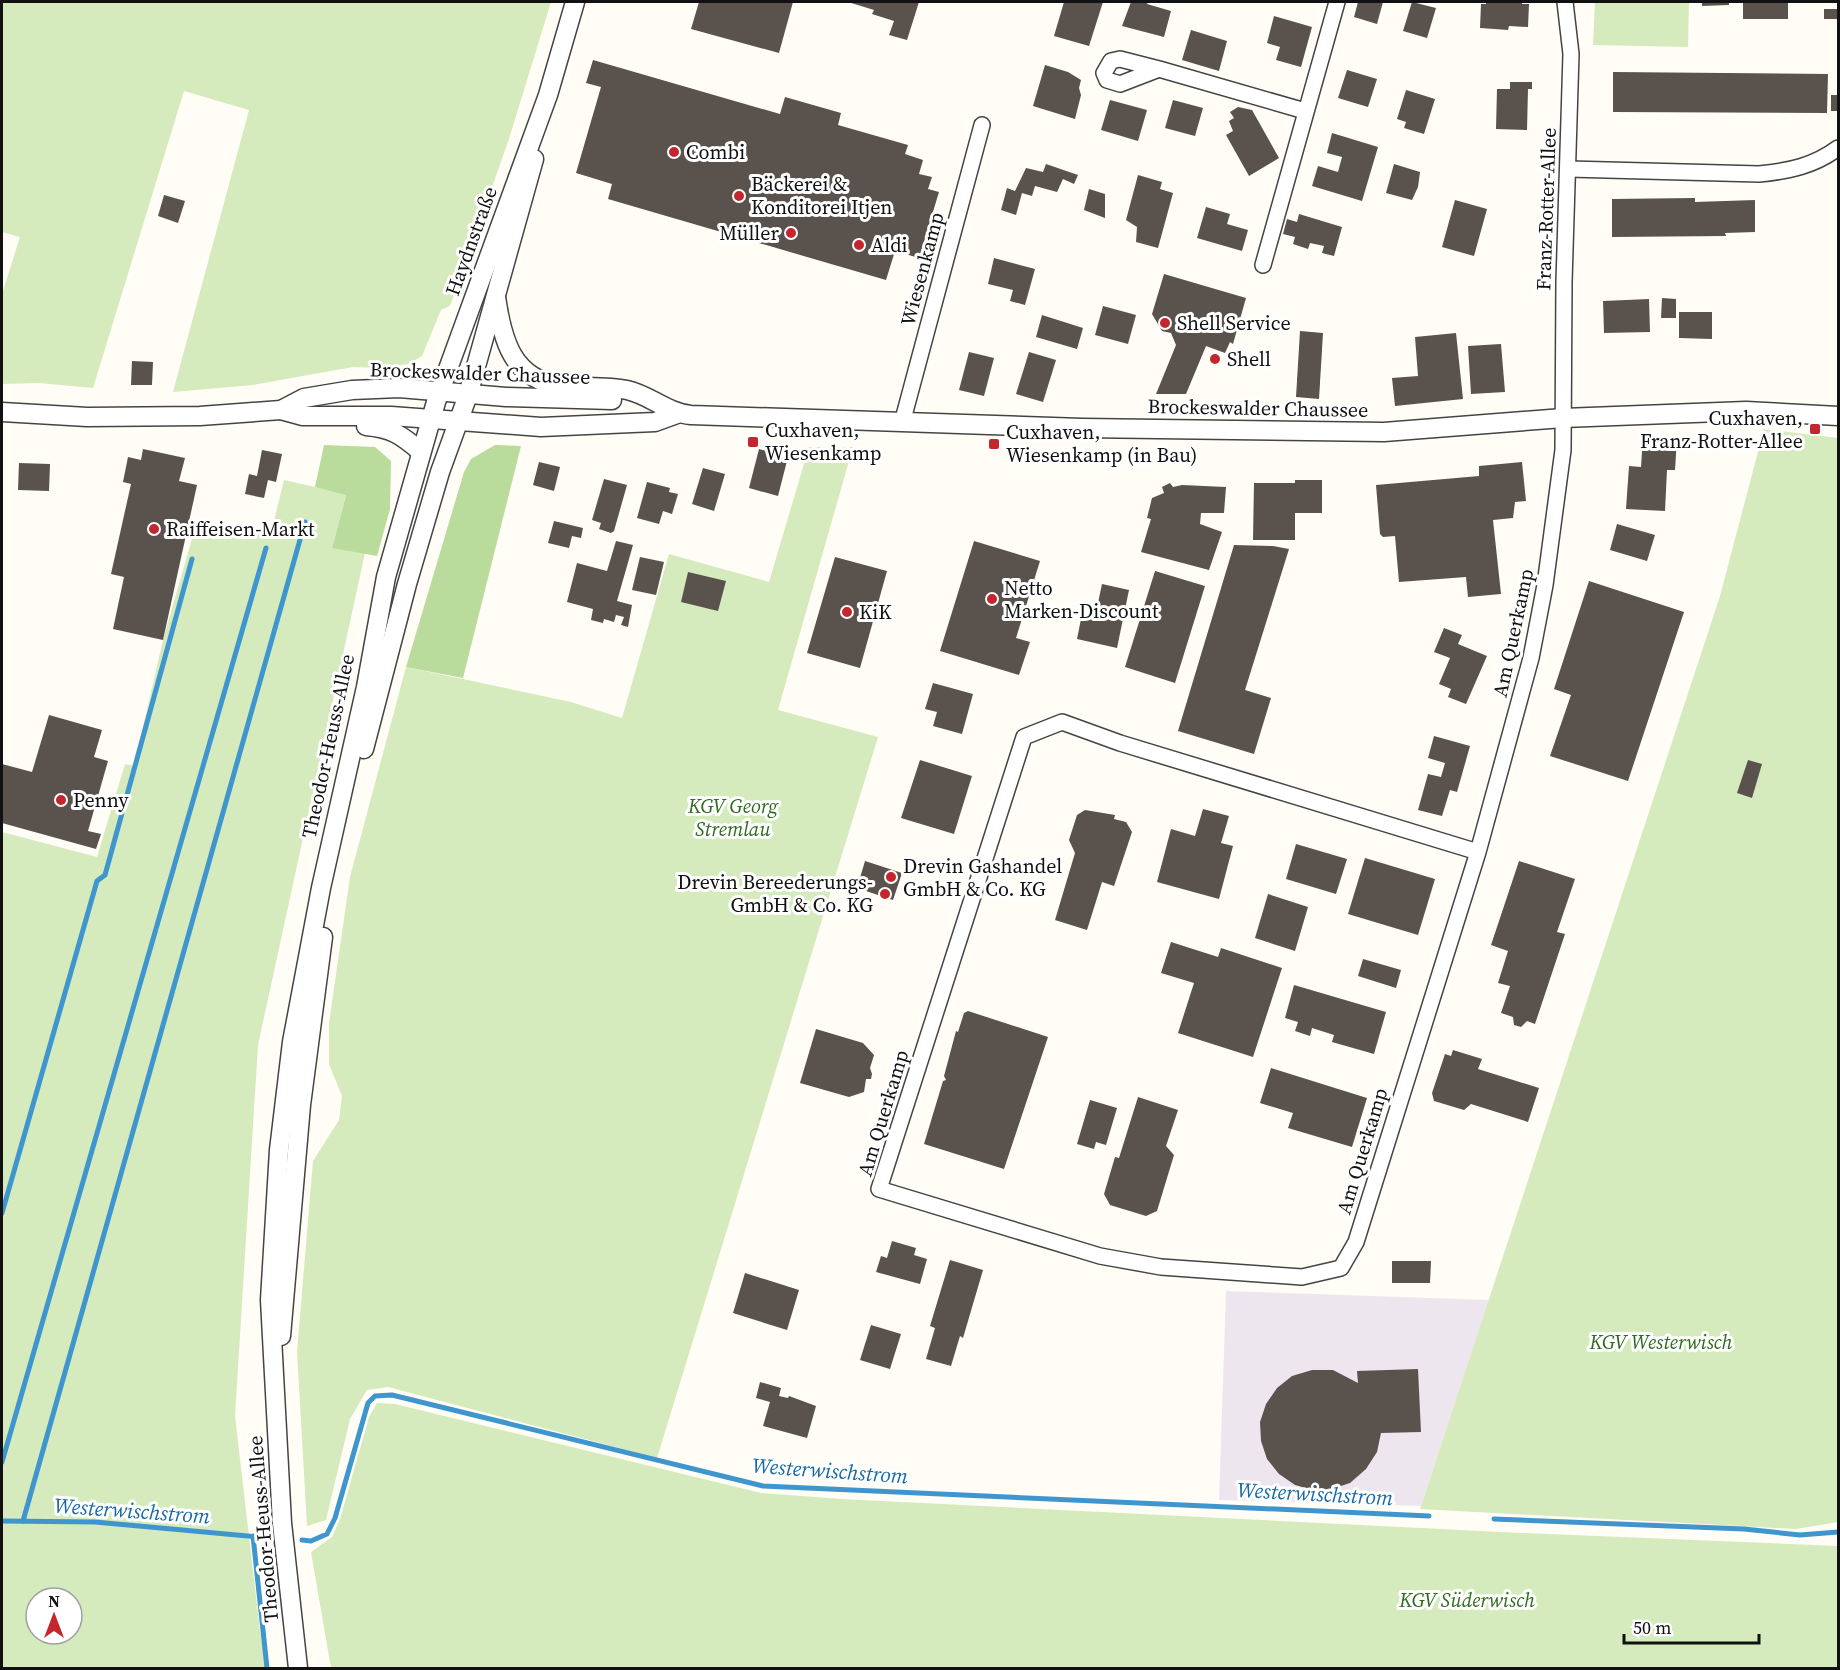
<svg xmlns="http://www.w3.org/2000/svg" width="1840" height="1670" viewBox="0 0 1840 1670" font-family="'Source Serif 4',serif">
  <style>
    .industrial { fill: #eee6ef }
    .green { fill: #d5ebbd; fill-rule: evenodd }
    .forest { fill: #b9dc9c }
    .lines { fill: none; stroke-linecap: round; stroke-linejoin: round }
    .stream { stroke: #3f96cf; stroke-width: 5 }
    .building { fill: #5a524d }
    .minor-casing { stroke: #444; stroke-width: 18 }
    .tertiary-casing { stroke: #444; stroke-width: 21 }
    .minor { stroke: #fff; stroke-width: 15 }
    .tertiary { stroke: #fff; stroke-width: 18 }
    .poi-dot { fill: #c4262e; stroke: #fff; stroke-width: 2 }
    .labels { text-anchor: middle; stroke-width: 6; stroke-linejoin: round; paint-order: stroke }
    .poi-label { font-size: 20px; fill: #111; stroke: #fff; text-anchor: start }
    .street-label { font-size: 20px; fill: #111; stroke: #fff }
    .park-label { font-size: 20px; font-style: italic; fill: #2f6b1f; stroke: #fff }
    .water-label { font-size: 21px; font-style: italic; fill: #1768a6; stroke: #fff }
  </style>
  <rect width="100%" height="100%" fill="#fffdf5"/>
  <path class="industrial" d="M1226,1291L1489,1300L1421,1506L1219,1500Z"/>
  <g class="green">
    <path d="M2,2H551L509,139L450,306L441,310L422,356L409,364L383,368L353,367L253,385L173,392L249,110L184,91L93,388L39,383L2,384V294L20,237L2,232Z"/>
    <path d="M1595,2H1689L1688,47L1593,45Z"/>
    <path d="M1764,429L1838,438V1522L1796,1529L1420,1509L1720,596Z"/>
    <path d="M809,447H853L778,710L878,737L657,1458L388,1387L367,1390L350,1419L326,1520L307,1526L297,1352L313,1161L339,1120L342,1096L329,1064V1023L350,877L406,667L571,702L622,718L669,554L769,582Z"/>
    <path d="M284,480L346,494L332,548L365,553L258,1045L235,1416L260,1631L267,1668H2V832L97,857L125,764L134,766L163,640L197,521L270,537ZM36,1598H72V1634H36Z"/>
    <path d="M377,1403L395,1404L761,1493L842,1499L1521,1533L1838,1546V1668H331L311,1552L332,1537L340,1519L369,1417Z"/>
  </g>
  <g class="forest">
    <path d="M324,445L375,447L391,461L390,509L377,556L332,548L346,495L315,487Z"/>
    <path d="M495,445L521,446L463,678L406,667L464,472L471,459Z"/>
  </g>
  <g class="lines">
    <g class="stream">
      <path d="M2,1213L97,881L105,875L192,559"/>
      <path d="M2,1462L266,548"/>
      <path d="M1494,1519L1744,1529L1800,1535L1838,1532"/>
      <path d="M2,1521L95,1522L260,1537"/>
      <path d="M23,1521L305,522"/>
      <path d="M253,1536L267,1668"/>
      <path d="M302,1540L311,1541L327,1534L335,1518L368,1403L375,1396L392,1395L763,1486L1429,1516"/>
    </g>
  </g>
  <g class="building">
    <path d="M699,2H793L779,53L691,29Z"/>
    <path d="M848,2H919L907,40L889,35L894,21L872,14L874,10Z"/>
    <path d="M1064,2H1103L1089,46L1054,36Z"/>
    <path d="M1131,2H1148L1147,4L1171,11L1164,37L1122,26Z"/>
    <path d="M1358,2H1383L1377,24L1354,17Z"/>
    <path d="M1412,2L1436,8L1427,38L1403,31Z"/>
    <path d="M1486,2H1522V4H1529L1528,27L1509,26L1508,30L1480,28L1481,4H1486Z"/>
    <path d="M1702,2H1729V5L1702,6Z"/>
    <rect x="1743" y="2" width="45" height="17"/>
    <rect x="1824" y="9" width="14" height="10"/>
    <path d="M1274,16L1312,27L1301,67L1276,60L1280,47L1267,43Z"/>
    <path d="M1191,30L1227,41L1219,71L1182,60Z"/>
    <path d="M593,60L780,114L785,97L841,113L838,125L908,145L905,154L923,160L919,174L932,177L928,189L939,192L919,258L895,251L886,280L608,199L612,184L576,173L601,87L586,83Z"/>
    <path d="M1045,65L1068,72L1081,80L1079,88L1081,95L1075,119L1033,106Z"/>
    <path d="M1347,70L1377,79L1368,107L1338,98Z"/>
    <path d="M1613,72L1828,74L1827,113L1613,112Z"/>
    <path d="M1510,82H1532V89H1528L1527,130L1496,129L1497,89H1510Z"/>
    <path d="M1406,90L1435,99L1424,134L1404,128L1406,122L1397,119Z"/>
    <rect x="1831" y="95" width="7" height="16"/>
    <path d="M1110,100L1147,110L1138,141L1101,130Z"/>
    <path d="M1173,100L1203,108L1195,136L1165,128Z"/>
    <path d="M1238,107L1252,110L1279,158L1249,176L1226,135L1233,131L1229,121L1234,118L1230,112Z"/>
    <path d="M1332,133L1378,147L1362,201L1312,186L1318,166L1338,172L1342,157L1327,153Z"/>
    <path d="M1046,164L1078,175L1074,184L1063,179L1057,192L1035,186L1032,196L1022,193L1016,215L1001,210L1007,188L1015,191L1026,168L1043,172Z"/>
    <path d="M1394,164L1420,172L1418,187L1412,200L1386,193Z"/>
    <path d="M1138,175L1162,182L1160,189L1173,193L1158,248L1136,242L1137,227L1126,220Z"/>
    <path d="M1089,189L1105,194V218L1084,210Z"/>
    <path d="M164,195L185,201L178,223L158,216Z"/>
    <path d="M1695,198V202L1755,200V232L1725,233L1726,236L1612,237V199Z"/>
    <path d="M1455,200L1487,209L1474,256L1442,247Z"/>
    <path d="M1206,207L1230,214L1227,224L1248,230L1242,251L1197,238Z"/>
    <path d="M1299,214L1342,227L1334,256L1322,253L1324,246L1310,243L1308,249L1293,244L1295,237L1283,234L1287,219L1297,222Z"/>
    <path d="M994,258L1035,269L1025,305L1010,301L1013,290L988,284Z"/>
    <path d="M1164,274L1246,298L1233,344L1230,342L1225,353L1206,346L1186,394H1156L1176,345L1171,333L1162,331L1152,314Z"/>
    <path d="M1662,298L1676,299V318H1661Z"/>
    <path d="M1649,299L1650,332L1604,333L1603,301Z"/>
    <path d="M1103,306L1136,315L1128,344L1095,335Z"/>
    <path d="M1679,312H1712V339L1679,338Z"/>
    <path d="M1042,315L1083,328L1077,349L1036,337Z"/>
    <path d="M1300,331L1323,333L1319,399L1296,397Z"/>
    <path d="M1456,333L1463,399L1395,406L1392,378L1418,376L1415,337Z"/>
    <path d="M1501,344L1505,392L1471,394L1468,346Z"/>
    <path d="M969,352L994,358L984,396L959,390Z"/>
    <path d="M1029,352L1056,360L1043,402L1016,394Z"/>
    <path d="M132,361L153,362L152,385H131Z"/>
    <path d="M1643,436L1677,438L1675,470H1667L1665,511L1626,509L1629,466L1641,467Z"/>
    <path d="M143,449L185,458L179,481L197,485L163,640L113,629L124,577L111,574L131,484L123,482L128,457L141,460Z"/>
    <path d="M759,449L788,457L778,496L749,488Z"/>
    <path d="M262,450L282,454L276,482L268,480L264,498L245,494L249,474L257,476Z"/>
    <path d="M539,462L560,467L554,491L533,485Z"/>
    <path d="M1522,462L1526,501L1515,502L1513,518L1493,520L1501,594L1468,597L1466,577L1399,582L1395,536L1383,537L1380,534L1376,485L1479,476V466Z"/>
    <path d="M19,463L50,464L49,491L18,490Z"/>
    <path d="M703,468L725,474L714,511L692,504Z"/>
    <path d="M604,479L627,485L614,531L611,533L599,529L601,523L592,520Z"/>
    <path d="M1295,480H1322V513H1295V540H1253L1254,483H1295Z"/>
    <path d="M647,482L670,488L669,492L678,494L672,514L663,511L659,524L637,518Z"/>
    <path d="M1170,483L1173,487L1182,485L1226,487L1224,513H1201L1200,524L1222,532L1209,570L1141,552L1151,519L1147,518L1152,498L1164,493L1162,487Z"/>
    <path d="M554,521L583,528L581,538L572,536L569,548L548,543Z"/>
    <path d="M1617,524L1655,535L1647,561L1610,550Z"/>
    <path d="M616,541L633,545L617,601L632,605L628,627L621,625L624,617L616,615L614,622L604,619L603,623L591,620L593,609L567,602L577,563L607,571Z"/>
    <path d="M974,541L1040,561L1016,638L1030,642L1019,675L940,651Z"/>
    <path d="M1234,545L1273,546L1289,549L1245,690L1271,698L1254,754L1178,731Z"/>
    <path d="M640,557L664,562L656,595L632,590Z"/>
    <path d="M835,557L887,571L860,668L807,653Z"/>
    <path d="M1155,571L1205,586L1175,683L1125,667Z"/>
    <path d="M688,572L726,581L718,611L681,602Z"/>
    <path d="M1589,581L1684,612L1628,781L1550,756L1571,695L1554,689Z"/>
    <path d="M1102,584L1129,590L1117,648L1077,639L1082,614L1095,617Z"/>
    <path d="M1444,628L1462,635L1458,644L1487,656L1466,704L1448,697L1451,689L1439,684L1450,658L1434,652Z"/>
    <path d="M933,683L973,694L962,734L933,726L937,712L925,709Z"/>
    <path d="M49,715L102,730L94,757L108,761L88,831L101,834L96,849L2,823V764L32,772Z"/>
    <path d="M1434,736L1470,746L1457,792L1450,790L1442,816L1418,810L1428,774L1441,777L1445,763L1428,758Z"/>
    <path d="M920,760L972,776L954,834L901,818Z"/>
    <path d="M1748,760L1762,764L1752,798L1737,793Z"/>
    <path d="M1203,809L1229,816L1221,843L1233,846L1219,899L1157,882L1171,829L1195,836Z"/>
    <path d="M1085,810L1115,815L1114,819L1126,822L1132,832L1114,886L1102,882L1087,930L1055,920L1075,853L1069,840L1077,815Z"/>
    <path d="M1296,844L1347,859L1336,894L1286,879Z"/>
    <path d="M1365,858L1435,879L1418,935L1348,914Z"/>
    <path d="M865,861L902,873L893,900L857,888Z"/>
    <path d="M1519,861L1575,879L1557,932L1565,934L1535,1024L1527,1021L1521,1027L1514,1025L1513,1017L1501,1013L1510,986L1498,983L1508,951L1491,945Z"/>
    <path d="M1268,894L1308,907L1295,951L1255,938Z"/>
    <path d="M1171,942L1218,957L1221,948L1282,968L1253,1057L1178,1033L1194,983L1161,973Z"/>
    <path d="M1363,959L1401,970L1396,988L1358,976Z"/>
    <path d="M1294,985L1386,1012L1374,1054L1332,1042L1334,1035L1312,1028L1310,1036L1295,1031L1298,1022L1285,1018Z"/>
    <path d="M968,1011L1048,1037L1004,1169L924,1144L943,1081L946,1080L944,1076L956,1031L958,1032L964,1013Z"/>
    <path d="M816,1029L863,1043L874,1055L870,1068L872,1074L871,1079H866L864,1092L849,1097L800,1083Z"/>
    <path d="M1453,1050L1482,1059L1478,1069L1539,1088L1528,1122L1471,1104L1464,1110L1434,1101L1432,1093L1445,1054L1451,1056Z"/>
    <path d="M1271,1068L1367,1098L1352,1147L1288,1128L1293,1113L1260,1103Z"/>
    <path d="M1138,1097L1178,1110L1166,1146L1174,1155L1157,1211L1146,1216L1110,1205L1104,1194L1115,1157L1119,1158Z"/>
    <path d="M1090,1100L1117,1108L1106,1145L1096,1142L1094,1149L1077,1144Z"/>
    <path d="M892,1241L916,1248L914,1255L927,1259L920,1284L876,1272L881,1256L887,1258Z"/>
    <path d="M950,1260L983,1270L963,1338L960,1336L951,1366L926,1359L935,1328L930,1326Z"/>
    <path d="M1392,1261H1431L1430,1283H1392Z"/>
    <path d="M745,1273L799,1290L787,1330L733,1313Z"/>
    <path d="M871,1325L901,1334L890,1369L860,1360Z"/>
    <path d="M1418,1369L1421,1432L1381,1433L1377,1452L1366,1469L1350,1483L1332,1489L1313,1490L1295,1485L1279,1474L1267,1459L1261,1441L1260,1422L1266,1404L1277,1388L1292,1376L1312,1370H1333L1358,1383L1357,1371Z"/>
    <path d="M760,1382L781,1388L779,1396L788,1398L789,1396L816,1406L807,1438L763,1426L770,1402L756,1398Z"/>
  </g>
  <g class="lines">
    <g class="minor-casing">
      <g id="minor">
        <path d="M1159,69L1120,84L1107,80L1104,73L1111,61L1120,59L1159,69L1305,111"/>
        <path d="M1569,169L1759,174C1789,171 1814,166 1838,148"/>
        <path d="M1263,265L1337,2"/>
        <path d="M902,423L982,125"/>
        <path d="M1478,852L1120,743L1062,722L1024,737L879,1189L1100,1256L1161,1267L1302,1277L1341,1268L1356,1242L1478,852L1531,658L1545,585L1563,450L1564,282L1571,54L1565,2"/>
      </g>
    </g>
    <g class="tertiary-casing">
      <g id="tertiary">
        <path d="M496,297C502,339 512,380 562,386C583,388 606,386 627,390C650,395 667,413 691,415L1082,428L1384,432L1563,418L1746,411L1838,416"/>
        <path d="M281,410L303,416H391L541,427L655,422L677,414"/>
        <path d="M2,412L87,417L200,416L281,410L304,398L352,390L399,388L506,397L612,400"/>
        <path d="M366,426C391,428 402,435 421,452"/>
        <path d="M364,749L407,584L440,472L468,395L534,159"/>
        <path d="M281,1336L301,1105L323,937"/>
        <path d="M298,1668L282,1523L270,1300L279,1150L292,1042L321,888L366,687L386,577L436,402L548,95L575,2"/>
      </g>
    </g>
    <use href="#minor" class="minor"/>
    <use href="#tertiary" class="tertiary"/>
  </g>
  <g class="poi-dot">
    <circle cx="674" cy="152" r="6"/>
    <circle cx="739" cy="196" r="6"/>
    <circle cx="791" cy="233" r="6"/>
    <circle cx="859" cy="245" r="6"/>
    <circle cx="1165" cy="323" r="6"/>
    <circle cx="1215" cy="359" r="6"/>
    <rect x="1809" y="423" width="12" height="12" rx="3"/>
    <rect x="747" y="436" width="12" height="12" rx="3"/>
    <rect x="988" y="438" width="12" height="12" rx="3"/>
    <circle cx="154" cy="529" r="6"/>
    <circle cx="992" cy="599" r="6"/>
    <circle cx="847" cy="612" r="6"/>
    <circle cx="61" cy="800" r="6"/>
    <circle cx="891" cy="877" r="6"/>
    <circle cx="885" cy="894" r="6"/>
  </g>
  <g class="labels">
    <g class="poi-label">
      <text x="686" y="159">Combi</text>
      <text x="751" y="191">Bäckerei &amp;<tspan x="751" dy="23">Konditorei Itjen</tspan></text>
      <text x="779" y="240" text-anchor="end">Müller</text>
      <text x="871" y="252">Aldi</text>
      <text x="1177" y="330">Shell Service</text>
      <text x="1227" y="366">Shell</text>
      <text x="1803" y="425" text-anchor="end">Cuxhaven,<tspan x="1803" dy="23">Franz-Rotter-Allee</tspan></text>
      <text x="765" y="437">Cuxhaven,<tspan x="765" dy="23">Wiesenkamp</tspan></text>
      <text x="1006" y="439">Cuxhaven,<tspan x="1006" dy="23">Wiesenkamp (in Bau)</tspan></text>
      <text x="166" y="536">Raiffeisen-Markt</text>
      <text x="1004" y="595">Netto<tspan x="1004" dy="23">Marken-Discount</tspan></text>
      <text x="859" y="619">KiK</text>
      <text x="73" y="807">Penny</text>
      <text x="903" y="873">Drevin Gashandel<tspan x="903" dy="23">GmbH &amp; Co. KG</tspan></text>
      <text x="873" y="889" text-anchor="end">Drevin Bereederungs-<tspan x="873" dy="23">GmbH &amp; Co. KG</tspan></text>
    </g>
    <g class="street-label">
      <text transform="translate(1546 209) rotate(-88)" y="7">Franz-Rotter-Allee</text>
      <text transform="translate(471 241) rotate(-70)" y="7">Haydnstraße</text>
      <text transform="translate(922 269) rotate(-75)" y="7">Wiesenkamp</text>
      <text transform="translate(480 373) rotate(2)" y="7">Brockeswalder Chaussee</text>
      <text transform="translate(1258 408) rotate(1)" y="7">Brockeswalder Chaussee</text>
      <text transform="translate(1513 633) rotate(-78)" y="7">Am Querkamp</text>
      <text transform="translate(328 746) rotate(-78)" y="7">Theodor-Heuss-Allee</text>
      <text transform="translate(883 1113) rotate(-73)" y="7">Am Querkamp</text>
      <text transform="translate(1362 1151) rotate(-73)" y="7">Am Querkamp</text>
      <text transform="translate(263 1529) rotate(-95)" y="7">Theodor-Heuss-Allee</text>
    </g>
    <g class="park-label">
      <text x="733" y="813">KGV Georg<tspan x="733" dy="23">Stremlau</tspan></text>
      <text x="1661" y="1349">KGV Westerwisch</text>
      <text x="1467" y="1607">KGV Süderwisch</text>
    </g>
    <g class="water-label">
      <text transform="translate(830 1471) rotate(4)" y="7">Westerwischstrom</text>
      <text transform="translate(1315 1494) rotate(3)" y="7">Westerwischstrom</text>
      <text transform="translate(132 1511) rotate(4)" y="7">Westerwischstrom</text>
    </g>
  </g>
  <rect width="1840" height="1670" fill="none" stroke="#111111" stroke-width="6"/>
  <g transform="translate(54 1616)"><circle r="28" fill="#ffffff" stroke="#a0a0a0" stroke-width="1.5"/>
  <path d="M0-4.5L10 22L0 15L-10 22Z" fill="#c4262e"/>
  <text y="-9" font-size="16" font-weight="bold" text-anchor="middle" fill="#111111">N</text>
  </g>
  <path d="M1624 1634v9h135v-9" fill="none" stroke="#111111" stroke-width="3"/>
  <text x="1633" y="1634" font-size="18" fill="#111111" stroke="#ffffff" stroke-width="4.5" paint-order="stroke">50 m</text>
</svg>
